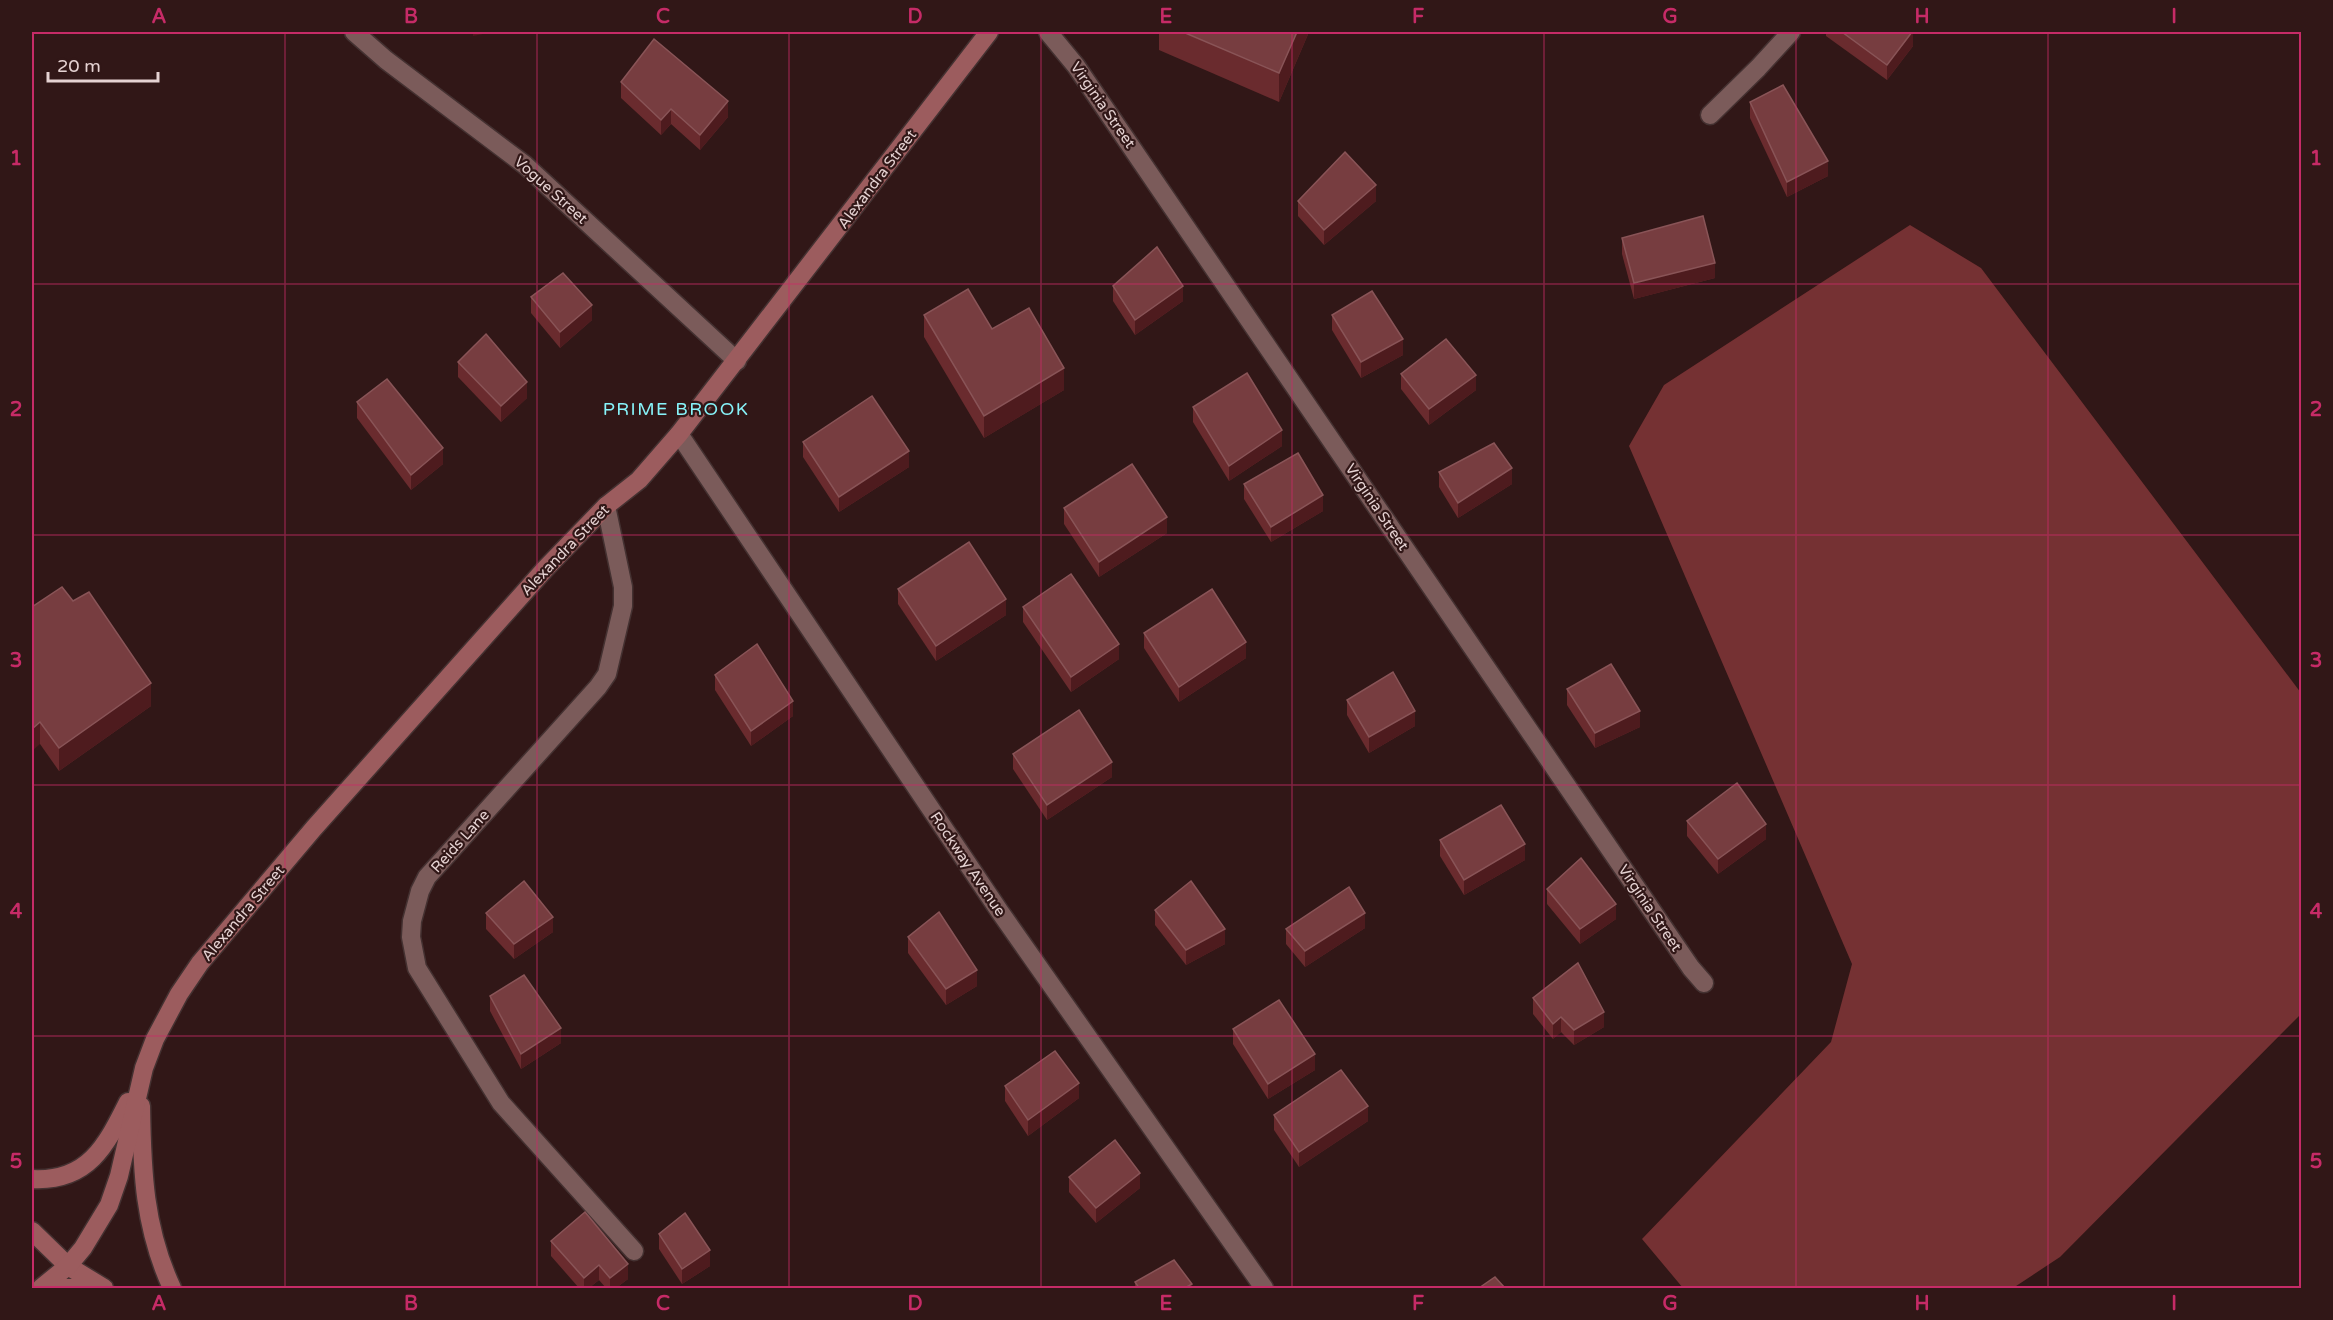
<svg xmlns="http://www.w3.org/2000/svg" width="2333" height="1320" viewBox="0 0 2333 1320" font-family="'Varela Round',sans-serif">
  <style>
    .forest { fill: #753133 }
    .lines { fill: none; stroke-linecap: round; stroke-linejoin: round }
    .street-casing { stroke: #443131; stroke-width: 21 }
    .secondary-casing { stroke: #443131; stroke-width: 21 }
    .street { stroke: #7b5b5a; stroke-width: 18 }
    .secondary { stroke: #9c5c5e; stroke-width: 18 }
    .wall { fill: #6a2b2e }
    .shaded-wall { fill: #4e1b1e }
    .building { fill: #773d40; stroke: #895457; stroke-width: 1.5 }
    .grid { fill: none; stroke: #c62b67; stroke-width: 1.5; stroke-opacity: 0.55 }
    .labels { text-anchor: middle; stroke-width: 4.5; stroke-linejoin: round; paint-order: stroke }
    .street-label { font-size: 15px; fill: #e5d2d2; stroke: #311717 }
    .quarter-label { font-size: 18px; letter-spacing: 1.5px; fill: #87f3f9; stroke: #311717 }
    .neatline { fill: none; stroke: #c62b67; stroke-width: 2 }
    .grid-label { font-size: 20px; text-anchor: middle; font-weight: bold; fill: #c62b67 }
  </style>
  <rect width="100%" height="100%" fill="#311717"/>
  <path class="forest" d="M1910,225L1981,268L2301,693V1014L2060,1257L2013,1288H1683L1642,1239L1831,1042L1852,964L1629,446L1664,385Z"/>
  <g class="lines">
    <g class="street-casing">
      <g id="street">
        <path d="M354,32L386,60L525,165L737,361"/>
        <path d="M1048,32L1076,66L1691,968L1704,983"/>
        <path d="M1710,115L1758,68L1791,32"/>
        <path d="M679,434L1000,912L1264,1288"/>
        <path d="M606,506L623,587V606L607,674L598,687L427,877L420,891L412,921L411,937L417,968L501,1103L634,1251"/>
      </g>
    </g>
    <g class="secondary-casing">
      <g id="secondary">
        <path d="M141,1106C142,1171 144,1228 172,1288"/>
        <path d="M32,1179C88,1182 106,1146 128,1102"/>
        <path d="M32,1231L68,1266L104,1288"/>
        <path d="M41,1288L68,1266L83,1248L109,1205L119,1176L144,1068L155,1039L179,994L200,963L314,828L545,569L606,506L639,480L679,434L989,32"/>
        <path d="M64,1288H102"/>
      </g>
    </g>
    <use href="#street" class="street"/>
    <use href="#secondary" class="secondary"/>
  </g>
  <g class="wall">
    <path d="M1159,32H1309L1279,102L1159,50Z"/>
    <path d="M1826,32H1912L1913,46L1887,80L1826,36Z"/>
    <path d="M621,82L728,117L700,150L671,124L661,135L621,98Z"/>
    <path d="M1750,102L1828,176L1787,197L1750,118Z"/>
    <path d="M1298,201H1376L1324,245L1298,216Z"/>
    <path d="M1622,238L1715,278L1634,299L1622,254Z"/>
    <path d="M1113,286L1183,301L1135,335L1113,301Z"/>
    <path d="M531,297L592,320L560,348L531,313Z"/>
    <path d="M924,315L992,329L1064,390L984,438L924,337Z"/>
    <path d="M1332,315L1403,355L1361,378L1332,330Z"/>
    <path d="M458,362L527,398L501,422L458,377Z"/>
    <path d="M1401,374L1476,390L1429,425L1401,389Z"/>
    <path d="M357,402L443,464L411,490L357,418Z"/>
    <path d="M1193,407L1282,446L1229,481L1193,422Z"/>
    <path d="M803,442L909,467L839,512L803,457Z"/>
    <path d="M1439,472L1512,484L1458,518L1439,487Z"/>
    <path d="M1244,484L1323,511L1271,542L1244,499Z"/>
    <path d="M1064,508L1167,533L1099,577L1064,524Z"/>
    <path d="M898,589L1006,615L936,661L898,604Z"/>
    <path d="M32,607L151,706L59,771L40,744Z"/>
    <path d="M1023,607L1119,659L1071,692L1023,622Z"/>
    <path d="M1144,633L1246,658L1179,702L1144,648Z"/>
    <path d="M715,675L793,716L751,746L715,690Z"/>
    <path d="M1567,689L1640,727L1595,748L1567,705Z"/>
    <path d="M1347,700L1415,726L1369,753L1347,715Z"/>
    <path d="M1013,754L1112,777L1047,820L1013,769Z"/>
    <path d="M1687,821L1766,839L1718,874L1687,836Z"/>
    <path d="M1440,840L1525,860L1464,895L1440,856Z"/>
    <path d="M1547,889L1616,919L1580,944L1547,904Z"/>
    <path d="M1155,910L1225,944L1186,965L1155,925Z"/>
    <path d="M486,913L553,932L514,959L486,929Z"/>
    <path d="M1365,928L1305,967L1286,944V929Z"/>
    <path d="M908,937L977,986L946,1005L908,953Z"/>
    <path d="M490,996L561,1043L521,1069L490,1011Z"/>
    <path d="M1533,998L1604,1027L1574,1045L1561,1032L1553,1039L1533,1014Z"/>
    <path d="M1233,1029L1315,1070L1268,1099L1233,1044Z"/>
    <path d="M1005,1086L1079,1098L1028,1136L1005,1101Z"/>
    <path d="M1274,1115L1368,1121L1299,1167L1274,1130Z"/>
    <path d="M1069,1177L1140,1188L1096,1223L1069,1192Z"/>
    <path d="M659,1234L710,1266L682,1284L659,1249Z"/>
    <path d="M551,1241L628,1279L616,1288H606L599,1280L589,1288H579L551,1256Z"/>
    <path d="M1135,1282L1192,1288H1135Z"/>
  </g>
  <g class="shaded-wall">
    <path d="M473,32H493L473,36Z"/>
    <path d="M1297,32H1309L1279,102V73Z"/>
    <path d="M1913,32V46L1887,80V65Z"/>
    <path d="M728,101V117L700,150V135Z"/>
    <path d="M671,109V124L661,135V120Z"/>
    <path d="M1828,161V176L1787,197V182Z"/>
    <path d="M1376,185V201L1324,245V230Z"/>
    <path d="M1715,263V278L1634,299V283Z"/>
    <path d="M1183,286V301L1135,335V320Z"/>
    <path d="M592,305V320L560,348V332Z"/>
    <path d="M1403,339V355L1361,378V362Z"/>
    <path d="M1064,368V390L984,438V416Z"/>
    <path d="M1476,375V390L1429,425V409Z"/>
    <path d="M527,382V398L501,422V406Z"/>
    <path d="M1282,430V446L1229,481V466Z"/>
    <path d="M443,448V464L411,490V475Z"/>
    <path d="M909,451V467L839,512V497Z"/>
    <path d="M1512,468V484L1458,518V503Z"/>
    <path d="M1323,495V511L1271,542V527Z"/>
    <path d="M1167,517V533L1099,577V562Z"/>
    <path d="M1006,599V615L936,661V646Z"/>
    <path d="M1246,642V658L1179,702V687Z"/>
    <path d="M1119,644V659L1071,692V677Z"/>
    <path d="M151,683V706L59,771V748Z"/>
    <path d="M793,701V716L751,746V731Z"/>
    <path d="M1415,711V726L1369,753V737Z"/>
    <path d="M1640,711V727L1595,748V733Z"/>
    <path d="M40,722V744L32,751V729Z"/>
    <path d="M1112,762V777L1047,820V805Z"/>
    <path d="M1766,824V839L1718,874V859Z"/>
    <path d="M1525,844V860L1464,895V880Z"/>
    <path d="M1616,904V919L1580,944V929Z"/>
    <path d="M1365,913V928L1305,967V951Z"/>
    <path d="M553,917V932L514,959V944Z"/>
    <path d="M1225,929V944L1186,965V950Z"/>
    <path d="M977,970V986L946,1005V989Z"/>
    <path d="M1604,1012V1027L1574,1045V1030Z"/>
    <path d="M1561,1017V1032L1553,1039V1024Z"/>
    <path d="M561,1028V1043L521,1069V1054Z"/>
    <path d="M1315,1054V1070L1268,1099V1084Z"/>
    <path d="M1079,1083V1098L1028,1136V1120Z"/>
    <path d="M1368,1106V1121L1299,1167V1152Z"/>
    <path d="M1140,1173V1188L1096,1223V1208Z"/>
    <path d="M710,1250V1266L682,1284V1269Z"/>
    <path d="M628,1264V1279L616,1288H610V1278Z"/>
    <path d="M599,1265V1280L589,1288H584V1278Z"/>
    <path d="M1192,1284V1288H1185Z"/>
  </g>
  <g class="building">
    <path d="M1183,32H1297L1279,73Z"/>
    <path d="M1842,32H1912L1887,65Z"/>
    <path d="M654,39L728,101L700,135L671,109L661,120L621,82Z"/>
    <path d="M1783,85L1828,161L1787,182L1750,102Z"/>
    <path d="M1345,152L1376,185L1324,230L1298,201Z"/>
    <path d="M1703,216L1715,263L1634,283L1622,238Z"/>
    <path d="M1157,247L1183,286L1135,320L1113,286Z"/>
    <path d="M563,273L592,305L560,332L531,297Z"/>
    <path d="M968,289L992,329L1029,308L1064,368L984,416L924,315Z"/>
    <path d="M1372,291L1403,339L1361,362L1332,315Z"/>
    <path d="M486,334L527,382L501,406L458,362Z"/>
    <path d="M1446,339L1476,375L1429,409L1401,374Z"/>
    <path d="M1247,373L1282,430L1229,466L1193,407Z"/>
    <path d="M387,379L443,448L411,475L357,402Z"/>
    <path d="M872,396L909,451L839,497L803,442Z"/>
    <path d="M1494,443L1512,468L1458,503L1439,472Z"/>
    <path d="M1298,453L1323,495L1271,527L1244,484Z"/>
    <path d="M1132,464L1167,517L1099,562L1064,508Z"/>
    <path d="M969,542L1006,599L936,646L898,589Z"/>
    <path d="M1071,574L1119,644L1071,677L1023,607Z"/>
    <path d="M62,587L73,601L89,592L151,683L59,748L40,722L32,729V607Z"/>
    <path d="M1212,589L1246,642L1179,687L1144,633Z"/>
    <path d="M757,644L793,701L751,731L715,675Z"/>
    <path d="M1611,664L1640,711L1595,733L1567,689Z"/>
    <path d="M1393,672L1415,711L1369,737L1347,700Z"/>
    <path d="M1079,710L1112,762L1047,805L1013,754Z"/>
    <path d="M1737,783L1766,824L1718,859L1687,821Z"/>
    <path d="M1501,805L1525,844L1464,880L1440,840Z"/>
    <path d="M1581,858L1616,904L1580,929L1547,889Z"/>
    <path d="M524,881L553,917L514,944L486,913Z"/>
    <path d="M1191,881L1225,929L1186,950L1155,910Z"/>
    <path d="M1349,887L1365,913L1305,951L1286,929Z"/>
    <path d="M939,912L977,970L946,989L908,937Z"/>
    <path d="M1578,963L1604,1012L1574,1030L1561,1017L1553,1024L1533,998Z"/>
    <path d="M524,975L561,1028L521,1054L490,996Z"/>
    <path d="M1279,1000L1315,1054L1268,1084L1233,1029Z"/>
    <path d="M1055,1051L1079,1083L1028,1120L1005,1086Z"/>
    <path d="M1341,1070L1368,1106L1299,1152L1274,1115Z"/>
    <path d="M1115,1140L1140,1173L1096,1208L1069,1177Z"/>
    <path d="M585,1212L628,1264L610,1278L599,1265L584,1278L551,1241Z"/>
    <path d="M685,1213L710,1250L682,1269L659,1234Z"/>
    <path d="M1174,1260L1192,1284L1185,1288H1139L1135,1282Z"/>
    <path d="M1495,1277L1505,1288H1479Z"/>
  </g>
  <path class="grid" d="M285,32V1288M537,32V1288M789,32V1288M1041,32V1288M1292,32V1288M1544,32V1288M1796,32V1288M2048,32V1288M32,284H2302M32,535H2302M32,785H2302M32,1036H2302"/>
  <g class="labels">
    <g class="street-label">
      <text transform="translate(1103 105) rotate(55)" y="5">Virginia Street</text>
      <text transform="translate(877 179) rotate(-53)" y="5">Alexandra Street</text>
      <text transform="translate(551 190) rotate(42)" y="5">Vogue Street</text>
      <text transform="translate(1377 507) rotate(56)" y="5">Virginia Street</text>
      <text transform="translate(565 550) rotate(-46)" y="5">Alexandra Street</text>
      <text transform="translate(460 841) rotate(-48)" y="5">Reids Lane</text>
      <text transform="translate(968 864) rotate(56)" y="5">Rockway Avenue</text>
      <text transform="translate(1650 908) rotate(56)" y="5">Virginia Street</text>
      <text transform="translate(243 913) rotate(-50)" y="5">Alexandra Street</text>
    </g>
    <g class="quarter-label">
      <text x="676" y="415">PRIME BROOK</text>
    </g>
  </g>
  <rect width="2333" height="1320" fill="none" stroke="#311717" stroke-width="66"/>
  <path d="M48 72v9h110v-9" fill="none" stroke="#e5d2d2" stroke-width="3"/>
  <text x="57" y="72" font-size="18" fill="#e5d2d2" stroke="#311717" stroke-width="4.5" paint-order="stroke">20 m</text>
  <rect x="33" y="33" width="2267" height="1254" class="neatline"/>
  <g class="grid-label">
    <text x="159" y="23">A</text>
    <text x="411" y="23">B</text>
    <text x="663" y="23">C</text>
    <text x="915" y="23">D</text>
    <text x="1166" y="23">E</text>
    <text x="1418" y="23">F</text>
    <text x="1670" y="23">G</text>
    <text x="1922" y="23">H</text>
    <text x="2174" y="23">I</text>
    <text x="16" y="165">1</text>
    <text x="2316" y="165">1</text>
    <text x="16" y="416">2</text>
    <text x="2316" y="416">2</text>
    <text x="16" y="667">3</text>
    <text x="2316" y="667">3</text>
    <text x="16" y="918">4</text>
    <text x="2316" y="918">4</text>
    <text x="16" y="1168">5</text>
    <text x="2316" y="1168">5</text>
    <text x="159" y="1310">A</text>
    <text x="411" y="1310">B</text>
    <text x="663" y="1310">C</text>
    <text x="915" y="1310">D</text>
    <text x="1166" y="1310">E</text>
    <text x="1418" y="1310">F</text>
    <text x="1670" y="1310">G</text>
    <text x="1922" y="1310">H</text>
    <text x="2174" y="1310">I</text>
  </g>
</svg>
